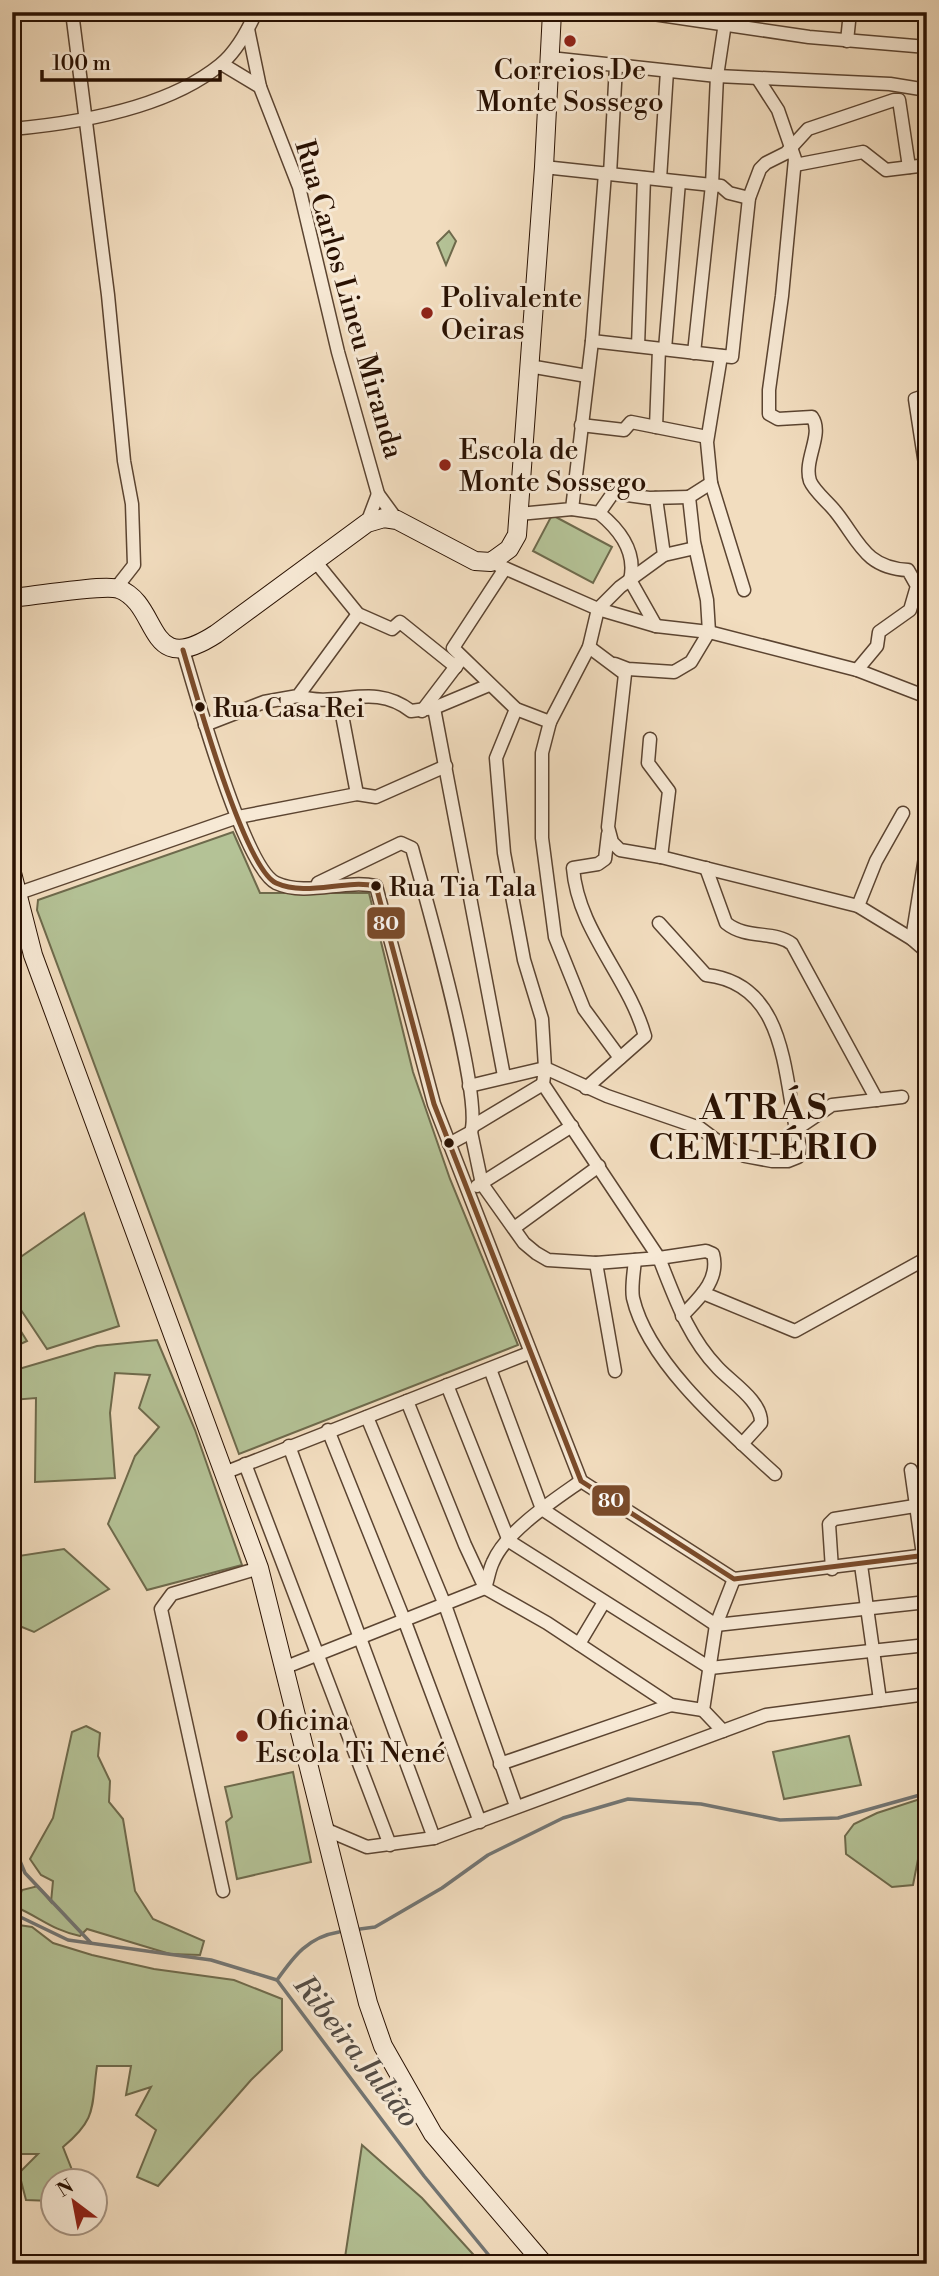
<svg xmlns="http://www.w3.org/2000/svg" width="939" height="2276" viewBox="0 0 939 2276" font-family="'Libre Bodoni',serif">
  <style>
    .green { fill: #b4c296; stroke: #6e6a4c; stroke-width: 2 }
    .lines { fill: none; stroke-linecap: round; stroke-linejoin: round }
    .stream { stroke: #727573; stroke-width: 3.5 }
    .street-casing { stroke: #5b4431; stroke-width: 15 }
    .secondary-casing { stroke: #291102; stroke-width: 20 }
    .street { stroke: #f7e9d5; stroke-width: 12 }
    .secondary { stroke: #f7e9d5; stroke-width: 18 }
    .bus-1-casing { stroke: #f7e9d5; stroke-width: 10 }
    .bus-1 { stroke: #7a4b2a; stroke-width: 5 }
    .poi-dot { fill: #8f2418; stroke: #f7e9d5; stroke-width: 2.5 }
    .bus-dot { fill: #291102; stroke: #f7e9d5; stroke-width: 2.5 }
    .labels { text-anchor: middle; stroke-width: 6; stroke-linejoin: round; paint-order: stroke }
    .bus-label { font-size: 26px; fill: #291102; stroke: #f7e9d5; text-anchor: start }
    .poi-label { font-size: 28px; fill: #291102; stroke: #f7e9d5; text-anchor: start }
    .street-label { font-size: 28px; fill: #291102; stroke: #f7e9d5 }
    .water-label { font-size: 30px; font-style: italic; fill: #534b44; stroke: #f7e9d5 }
    .district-label { font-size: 35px; font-weight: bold; letter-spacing: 2px; fill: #291102; stroke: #f7e9d5 }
    .line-badge { stroke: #f7e9d5; stroke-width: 2.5 }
    .badge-label { font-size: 19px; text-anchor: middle; font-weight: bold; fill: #fff }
  </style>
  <rect width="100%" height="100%" fill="#f2ddbf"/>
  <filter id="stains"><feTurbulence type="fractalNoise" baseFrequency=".00286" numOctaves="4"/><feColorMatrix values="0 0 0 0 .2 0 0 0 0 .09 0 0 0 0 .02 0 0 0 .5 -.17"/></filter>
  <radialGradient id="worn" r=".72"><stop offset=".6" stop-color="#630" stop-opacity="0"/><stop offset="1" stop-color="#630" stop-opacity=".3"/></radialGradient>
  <g class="green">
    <path d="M449,231L456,241L446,265L437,243Z"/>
    <path d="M552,515L612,547L593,583L533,551Z"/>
    <path d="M233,832L260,893H369L413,1072L450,1179L518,1345L239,1454L37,910L38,900Z"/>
    <path d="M84,1213L119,1326L47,1349L17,1304L12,1263Z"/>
    <path d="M12,1317L27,1341L12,1348Z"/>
    <path d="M157,1340L195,1430L242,1565L147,1590L108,1524L135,1456L159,1427L139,1408L150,1375L115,1373L110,1413L115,1478L35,1482L36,1398L12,1400V1371L97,1346Z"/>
    <path d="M64,1549L109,1589L34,1632L12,1623V1557Z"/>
    <path d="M86,1726L100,1733L98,1756L110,1781L109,1802L123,1819L135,1891L153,1919L204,1941L200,1955L170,1954L87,1929L80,1936C52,1930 41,1918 16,1907L22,1890L38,1886L51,1902L53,1881L41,1875L30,1859L53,1818L72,1732Z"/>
    <path d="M849,1736L861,1785L784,1799L773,1752Z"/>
    <path d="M293,1772L311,1862L237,1879L226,1822L232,1817L225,1787Z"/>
    <path d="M920,1799L927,1801V1847L919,1854L913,1885L892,1887L846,1854L845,1836L854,1824L877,1813Z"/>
    <path d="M12,1924L32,1927L53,1943L92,1955L154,1969L234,1980L282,1999V2050L251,2080L158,2186L137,2177L156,2130L136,2115L151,2087L126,2095L131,2066H97C91,2107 98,2118 63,2147L74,2175L68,2181L52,2182V2201L26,2200L19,2173L38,2154H18L12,2162Z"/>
    <path d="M362,2145L422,2198L482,2264H344Z"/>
  </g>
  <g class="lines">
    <g class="stream">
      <path d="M12,1842L25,1873L91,1943"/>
      <path d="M12,1913L68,1940L211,1960L277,1980L424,2176L496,2264"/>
      <path d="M360,1929L375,1927L442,1888L488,1855L563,1818L628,1799L701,1804L780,1820L838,1818L927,1793"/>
      <path d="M277,1980C294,1956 308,1937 339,1932"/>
    </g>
    <g class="street-casing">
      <g id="street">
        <path d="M72,12L108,295L124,461L132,504L134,565L116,588"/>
        <path d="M640,12L809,37L927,47"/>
        <path d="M248,29L260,87"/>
        <path d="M847,41L850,12"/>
        <path d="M550,58L717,76L890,84L927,90"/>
        <path d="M222,64L260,87L299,187L338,352L378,494L397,520"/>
        <path d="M758,79L778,110L795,159L782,296L769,390V414L778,419L812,417C824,434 803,460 810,481C814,491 828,502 835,511C858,539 864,568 908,570L917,586L910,610L879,632L877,646L857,670"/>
        <path d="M12,129C79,123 167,108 220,65C235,53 248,30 256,12"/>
        <path d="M795,165L863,152L886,170L927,165"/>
        <path d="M544,167L721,186L729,193L749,198"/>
        <path d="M610,174L616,66"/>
        <path d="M660,179L667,71"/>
        <path d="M592,341L732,357L749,198L760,169L766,163L786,153L808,129L894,100H899L909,167"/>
        <path d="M638,346L644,178"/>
        <path d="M665,349L679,182"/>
        <path d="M694,353L712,185L717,76L725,23"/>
        <path d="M529,366L587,376"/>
        <path d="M927,395L915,399L927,477"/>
        <path d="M581,425L624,430L631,422L707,437"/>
        <path d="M656,427L659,349"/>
        <path d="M711,483L744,590"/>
        <path d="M572,509L599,513L613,493L649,498L689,497"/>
        <path d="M599,513C620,530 637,552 630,580L656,626"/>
        <path d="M519,514L572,509L592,341L605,173"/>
        <path d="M367,523L378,494"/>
        <path d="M664,555L695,548"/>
        <path d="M315,561L358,614L392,629L400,622L456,667"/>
        <path d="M491,562L598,609L656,626L709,632L857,670L927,697"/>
        <path d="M504,570L453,648L516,709L550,722"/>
        <path d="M589,647L625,674L608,827L612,842L620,850L661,857L858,906L912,939L927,952"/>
        <path d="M183,650C195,690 244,868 276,883C307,897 344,879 376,886L434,1104L581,1481L734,1579L927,1555"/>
        <path d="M615,664L628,669L674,672L691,662L709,632L707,600L694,542L689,497L711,483L707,442L721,356"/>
        <path d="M489,685L434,708L504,1076"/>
        <path d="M298,696C339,709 372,681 411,711L434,708"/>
        <path d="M339,699L357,794"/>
        <path d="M516,709L496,758L504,853L524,960L542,1019L545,1068L607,1096L700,1128L724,1146L745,1156L772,1161H788L798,1157L800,1147C783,1085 791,984 706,975L659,923"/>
        <path d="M422,711L460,661"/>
        <path d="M205,725L264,702L298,696L358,614"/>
        <path d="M650,739L648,763L669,791L661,857"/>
        <path d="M706,868L726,923C747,940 774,930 792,944L877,1100"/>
        <path d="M318,883L401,843L412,848C425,896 483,1096 471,1132L449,1144"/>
        <path d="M16,894L238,817L357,794L376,797L446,766"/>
        <path d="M858,906L876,861L903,813"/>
        <path d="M912,939L927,845"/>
        <path d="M620,1058L584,1009L555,937L542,838V753L550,722L589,647L598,609L620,587L664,555L656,498"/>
        <path d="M469,1086L545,1068L543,1084L659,1258L706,1251L713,1254C720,1280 699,1298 682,1316"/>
        <path d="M586,1088L645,1036C628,976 578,931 573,868L598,864L605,859L608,834"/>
        <path d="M473,1126L543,1084"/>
        <path d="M795,1130L832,1105L902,1097"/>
        <path d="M471,1132L482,1184L524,1243L536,1253L548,1260L596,1263L659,1258C675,1298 688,1337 718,1368C732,1383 762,1401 761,1423L742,1444"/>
        <path d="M477,1186L572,1126"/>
        <path d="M514,1228L599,1166"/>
        <path d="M635,1260C634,1271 631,1287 633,1298C648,1363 727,1430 775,1474"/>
        <path d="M596,1263L615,1371"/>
        <path d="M703,1293L795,1331L927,1258"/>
        <path d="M490,1369L542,1509L716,1625L927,1602"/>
        <path d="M447,1385L509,1541L710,1668L927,1645"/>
        <path d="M407,1401L465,1545L485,1588L547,1623L671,1705L703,1710"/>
        <path d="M367,1417L445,1605L516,1806"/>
        <path d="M328,1430L405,1622L480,1822"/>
        <path d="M289,1446L434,1838"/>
        <path d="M245,1464L390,1845"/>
        <path d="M911,1470L923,1555"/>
        <path d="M224,1473L529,1353"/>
        <path d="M861,1565L880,1700"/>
        <path d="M832,1569L829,1524L834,1519L927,1504"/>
        <path d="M579,1644L604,1602"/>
        <path d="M286,1667L485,1588C488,1580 489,1570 493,1562C506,1531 554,1500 581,1481"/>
        <path d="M723,1731L703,1710L716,1625L734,1579"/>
        <path d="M500,1764L671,1705"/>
        <path d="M327,1830L367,1847L434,1838L766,1715L927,1694"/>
        <path d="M223,1891L161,1609L172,1594L259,1568"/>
      </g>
    </g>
    <g class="secondary-casing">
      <g id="secondary">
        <path d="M12,598C33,596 104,584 119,589C161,605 145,680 216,634L367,523L384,518L397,520L475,561L491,562L509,549L517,535L544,167L552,12"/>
        <path d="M12,873L33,955L259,1568L368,2003L383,2046L433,2134L544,2264"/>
      </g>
    </g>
    <use href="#street" class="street"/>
    <use href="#secondary" class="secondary"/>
    <g class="bus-1-casing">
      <path id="bus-1" d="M183,650C195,690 244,868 276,883C307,897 344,879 376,886L434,1104L581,1481L734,1579L927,1555"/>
    </g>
    <use href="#bus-1" class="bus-1"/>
  </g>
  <g class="poi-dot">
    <circle cx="570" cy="41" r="7"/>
    <circle cx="427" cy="313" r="7"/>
    <circle cx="445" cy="465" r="7"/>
    <circle cx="242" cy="1736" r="7"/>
  </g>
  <g class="bus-dot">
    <circle cx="200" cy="707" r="6"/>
    <circle cx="376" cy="886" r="6"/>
    <circle cx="449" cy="1143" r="6"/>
  </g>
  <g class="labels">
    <g class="bus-label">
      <text x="213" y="717">Rua Casa Rei</text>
      <text x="389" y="896">Rua Tia Tala</text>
    </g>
    <g class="poi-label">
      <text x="570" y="79" text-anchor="middle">Correios De<tspan x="570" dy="32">Monte Sossego</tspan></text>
      <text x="441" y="307">Polivalente<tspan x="441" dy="32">Oeiras</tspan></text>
      <text x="459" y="459">Escola de<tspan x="459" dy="32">Monte Sossego</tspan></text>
      <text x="256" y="1730">Oficina<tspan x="256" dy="32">Escola Ti Nené</tspan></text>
    </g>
    <g class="street-label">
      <text transform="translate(350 299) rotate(74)" y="10">Rua Carlos Lineu Miranda</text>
    </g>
    <g class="water-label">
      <text transform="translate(357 2051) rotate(52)" y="10">Ribeira Julião</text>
    </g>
    <g class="district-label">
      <text x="764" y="1119">ATRÁS<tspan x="764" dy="40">CEMITÉRIO</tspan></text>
    </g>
  </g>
  <g class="line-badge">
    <rect x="366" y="906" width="40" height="34" rx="7" fill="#7a4b2a"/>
    <rect x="591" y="1484" width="40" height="33" rx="7" fill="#7a4b2a"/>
  </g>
  <g class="badge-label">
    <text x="386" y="930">80</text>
    <text x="611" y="1507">80</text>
  </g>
  <rect width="939" height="2276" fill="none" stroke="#f2ddbf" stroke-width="42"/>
  <rect x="14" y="14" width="911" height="2248" fill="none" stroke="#291102" stroke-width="3.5"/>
  <rect x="21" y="21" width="897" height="2234" fill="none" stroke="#291102" stroke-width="2"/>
  <g transform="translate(74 2202) rotate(328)"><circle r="33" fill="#f7e9d5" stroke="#a59381" stroke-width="2"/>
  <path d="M0-5L12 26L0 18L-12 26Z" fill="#8f2418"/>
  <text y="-10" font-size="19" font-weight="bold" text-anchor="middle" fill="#291102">N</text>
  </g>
  <path d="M42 70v10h178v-10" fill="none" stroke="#291102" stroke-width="3.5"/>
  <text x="52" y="70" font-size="21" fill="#291102" stroke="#f7e9d5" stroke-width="5" paint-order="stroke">100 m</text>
  <rect width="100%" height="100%" filter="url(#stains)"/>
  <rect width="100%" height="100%" fill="url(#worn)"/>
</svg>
